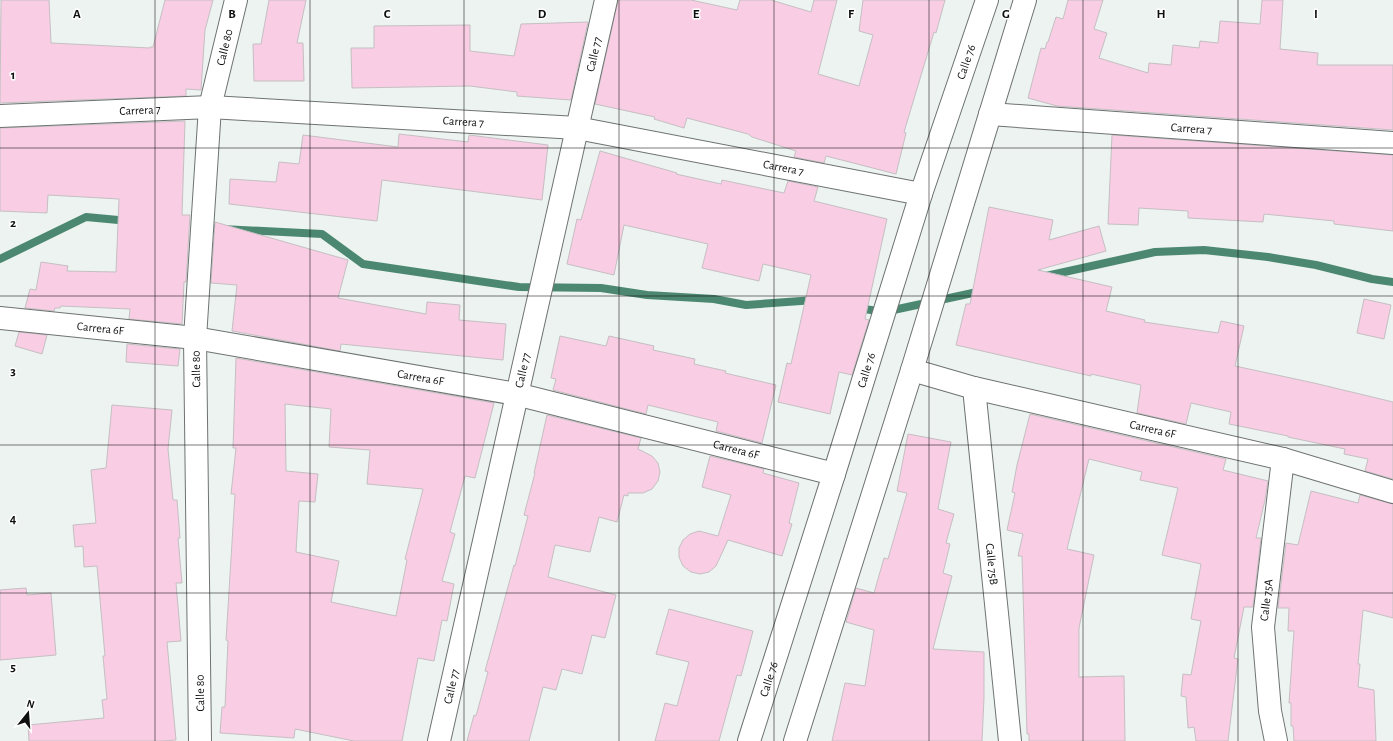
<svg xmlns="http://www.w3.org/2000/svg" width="1393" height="741" viewBox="0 0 1393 741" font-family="'Alegreya Sans',sans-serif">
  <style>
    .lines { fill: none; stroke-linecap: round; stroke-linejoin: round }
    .stream { stroke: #4c8871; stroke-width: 8 }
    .building { fill: #f9cde4; stroke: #c5bfc2; fill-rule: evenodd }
    .minor-casing { stroke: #6e7371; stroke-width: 24 }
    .tertiary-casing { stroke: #6e7371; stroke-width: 24 }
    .minor { stroke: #fff; stroke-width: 22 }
    .tertiary { stroke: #fff; stroke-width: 22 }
    .grid { fill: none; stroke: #0e100f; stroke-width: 1; stroke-opacity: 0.55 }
    .labels { text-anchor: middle; stroke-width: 3; stroke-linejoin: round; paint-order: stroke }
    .street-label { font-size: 12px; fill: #0e100f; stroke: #fff }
    .grid-label { font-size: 13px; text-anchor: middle; font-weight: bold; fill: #0e100f; stroke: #fff; stroke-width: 3; stroke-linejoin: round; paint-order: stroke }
  </style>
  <rect width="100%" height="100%" fill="#ecf3f0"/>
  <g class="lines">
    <g class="stream">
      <path d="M202,228L322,234L363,264L519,287L601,288L647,295L714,299L746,305L815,300"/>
      <path d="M0,259L86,217L129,221"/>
      <path d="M1046,276L1155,252L1204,250L1268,257L1316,265L1372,279L1393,282"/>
      <path d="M858,308L884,312L982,291"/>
    </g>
  </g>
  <g class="building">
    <path d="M1,0H49L51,43L150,48V47H153L165,0H213L205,30L201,90L186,89V96L0,103Z"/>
    <path d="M269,0H306L297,43H303L304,81H254L253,44H261Z"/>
    <path d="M618,0H691L737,10L740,0H771L811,12L814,0H837L818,74L859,86L873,35L859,31L863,0H945L936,33L934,32L904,132L906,133L896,174L826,156L824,163L794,157L796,151L752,137L748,134L687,118L684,128L654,119L655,117L595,104Z"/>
    <path d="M1068,0H1103L1094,29L1107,33L1099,58L1148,73L1149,63L1171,65L1173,45L1199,48L1200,41L1218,43L1220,21L1260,24L1262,0H1283L1280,49L1318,53L1317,65H1393V130L1057,106L1028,98L1041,48L1045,49L1047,42H1048L1056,17L1063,19Z"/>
    <path d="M588,22L571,100L517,96V92L470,86L352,88L351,48H374V26L470,25V51L514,56L521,24Z"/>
    <path d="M185,121L182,215H190L186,282H184L182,324L129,319L130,309L61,306L60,308H55L54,311L25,308L30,289L36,290L41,262L68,266L67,271L116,272L119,199L48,195L47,213L0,211V128Z"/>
    <path d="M399,134L468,142L469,135L548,145L542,200L382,180L377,221L229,204L230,179L276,182L279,162L299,164L303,135L398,147Z"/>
    <path d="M1112,135L1393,155V231L1334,224V221L1264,214L1263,222L1188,218V211L1139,208L1138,225L1108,224Z"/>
    <path d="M600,151L677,173L676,174L721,184L722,180L784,193L788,181L818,187L814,201L887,219L865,319L869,320L852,375L839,372L830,414L778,402L787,363L791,364L811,275L763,264L759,281L702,268L708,244L624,225L614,275L567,264L577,219L581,220Z"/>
    <path d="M989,207L1053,220L1049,240L1099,226L1106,251L1038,270L1112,287L1106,311L1145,320L1144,322L1218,333L1221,321L1244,326L1235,366L1314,383L1393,402V479L1365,471L1368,459L1344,454L1345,449L1288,437V436L1229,424L1231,412L1191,403L1186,424L1137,413L1141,385L1091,374V376L956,345L966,304H970Z"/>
    <path d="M215,222L348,260L338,298L426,314L427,302L460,305L459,320L506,324L503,360L341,344L340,351L232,331L237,285L211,283Z"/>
    <path d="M1364,299L1391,305L1384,339L1357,333Z"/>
    <path d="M19,332L47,335L42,354L15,346Z"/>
    <path d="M560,336L606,346L609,336L654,346L653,350L695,359L694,364L726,371L725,373L776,385L762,443L716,431L718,422L648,405L646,414L553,390L556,379L551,378Z"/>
    <path d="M127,344L180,349L178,366L126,362Z"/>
    <path d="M236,358L494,403L475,478L465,476L450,532L455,534L442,581L454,584L447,621L442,620L434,661L418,658L402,741H354L295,729L294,738L220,733L222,707H225L228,641L226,640L235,494H231L236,448H233ZM285,404L331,409L329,447L370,450L367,484L423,489L405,559L407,560L396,616L331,602L339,561L296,552L299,501L315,502L318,474L286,471Z"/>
    <path d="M112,405L172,410L168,449L173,500H177L180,538H178L182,583H176L181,641L167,642L176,740L163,741H29L28,725L104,718L102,700L107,699L103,656H105L97,566L84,567L83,546L75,547L73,525L96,523L91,470L106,468Z"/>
    <path d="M1030,414L1226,459L1223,470L1268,481L1265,500L1256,538H1261L1253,607H1244L1234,658L1238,659L1228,741H1196L1194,727L1188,728L1186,697L1181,696L1183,674L1191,675L1201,621L1191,619L1201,564L1162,555L1178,488L1140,480L1142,472L1089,459L1067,549L1094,555L1079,628V677L1124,676L1125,741H1029V734H1027L1022,556H1018L1023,534L1007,530L1015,493L1012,492L1017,465Z"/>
    <path d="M547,415L641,438L638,449L652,456L658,463L660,472L658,481L652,489L643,493H628V496L624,495L617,522L599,517L590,552L555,545L548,577L616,595L605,638L592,635L582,674L562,669L556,690L543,687L529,741H467L474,715L476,716L488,672L485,671L514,565L515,566L528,516L524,515L535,473H534Z"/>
    <path d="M908,434L951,442L938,509L954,514L946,543L950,544L943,573L952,576L933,649L984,652V698L982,741H832L845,683L865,686L874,630L846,622L856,588L874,593L884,558L888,559L907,493L897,491Z"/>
    <path d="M710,456L764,469L763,473L799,483L789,523L792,524L782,556L728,540L716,566L709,572L700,574L691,572L683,566L679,557V548L683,540L690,534L699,531L718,536L731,495L702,487Z"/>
    <path d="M1311,491L1358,503L1360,495L1393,504V618L1363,610L1358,664H1360L1358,687L1374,690L1376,741H1294L1293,726H1291V703H1289L1294,631H1288L1289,608H1278L1286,543L1298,545Z"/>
    <path d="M26,588L27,595L51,593L56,655L0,660V590Z"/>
    <path d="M669,609L753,631L741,676L737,675L719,741H655L665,703L677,706L689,662L656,654Z"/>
  </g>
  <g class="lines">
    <g class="minor-casing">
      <g id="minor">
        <path id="s1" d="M990,114L1393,143"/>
        <path id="s2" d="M0,116L210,107L577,128L921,194"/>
        <path id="s3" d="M0,318L195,338L516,394L834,474"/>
        <path id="s4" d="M912,370L974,388L1283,459L1393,492"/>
        <path id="s5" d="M974,388L1010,741"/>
        <path id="s6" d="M200,741L195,338L210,107L236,0"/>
        <path id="s7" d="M439,741L606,0"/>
        <path id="s8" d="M1276,741L1270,711L1263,627L1283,459"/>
      </g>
    </g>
    <g class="tertiary-casing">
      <g id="tertiary">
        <path id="s9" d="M749,741L834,474L921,194L987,0"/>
        <path d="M795,741L912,370L1025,0"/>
      </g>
    </g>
    <use href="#minor" class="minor"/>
    <use href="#tertiary" class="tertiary"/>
  </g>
  <path class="grid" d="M155,0V741M310,0V741M464,0V741M619,0V741M774,0V741M929,0V741M1083,0V741M1238,0V741M0,148H1393M0,296H1393M0,445H1393M0,593H1393"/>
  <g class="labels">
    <g class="street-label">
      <text dy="4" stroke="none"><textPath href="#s6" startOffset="696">Calle 80</textPath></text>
      <text dy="4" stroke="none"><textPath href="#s7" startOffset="704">Calle 77</textPath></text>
      <text dy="4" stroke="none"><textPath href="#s9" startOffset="713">Calle 76</textPath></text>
      <text dy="4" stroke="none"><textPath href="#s2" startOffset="140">Carrera 7</textPath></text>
      <text dy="4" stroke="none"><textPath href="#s2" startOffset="464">Carrera 7</textPath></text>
      <text dy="4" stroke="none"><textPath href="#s1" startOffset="202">Carrera 7</textPath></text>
      <text dy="4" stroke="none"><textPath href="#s2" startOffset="788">Carrera 7</textPath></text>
      <text dy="4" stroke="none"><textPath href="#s3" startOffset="101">Carrera 6F</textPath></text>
      <text transform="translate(196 369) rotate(-91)" y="4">Calle 80</text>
      <text dy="4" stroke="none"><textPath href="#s7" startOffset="380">Calle 77</textPath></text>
      <text dy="4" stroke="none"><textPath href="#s9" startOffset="389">Calle 76</textPath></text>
      <text dy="4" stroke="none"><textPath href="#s3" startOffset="425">Carrera 6F</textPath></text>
      <text dy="4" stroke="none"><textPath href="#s4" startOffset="248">Carrera 6F</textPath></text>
      <text dy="4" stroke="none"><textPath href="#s3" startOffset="749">Carrera 6F</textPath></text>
      <text dy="4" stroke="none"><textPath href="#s5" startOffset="177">Calle 75B</textPath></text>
      <text dy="4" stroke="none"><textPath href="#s8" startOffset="142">Calle 75A</textPath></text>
      <text dy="4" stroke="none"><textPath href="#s9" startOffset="65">Calle 76</textPath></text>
      <text dy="4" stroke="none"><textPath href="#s7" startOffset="56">Calle 77</textPath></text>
      <text transform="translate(200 693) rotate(-91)" y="4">Calle 80</text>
    </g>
  </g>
  <g class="grid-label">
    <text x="77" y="18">A</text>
    <text x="232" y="18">B</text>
    <text x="387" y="18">C</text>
    <text x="542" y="18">D</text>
    <text x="696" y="18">E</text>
    <text x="851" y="18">F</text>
    <text x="1006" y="18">G</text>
    <text x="1161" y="18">H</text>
    <text x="1316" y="18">I</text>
    <text x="13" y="79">1</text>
    <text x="13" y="227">2</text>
    <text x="13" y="375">3</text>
    <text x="13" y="523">4</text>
    <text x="13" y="671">5</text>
  </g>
  <g transform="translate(28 713) rotate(17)" stroke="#ffffff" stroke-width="3" paint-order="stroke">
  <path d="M0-3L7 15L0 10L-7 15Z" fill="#0e100f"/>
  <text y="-6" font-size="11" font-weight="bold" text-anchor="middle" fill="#0e100f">N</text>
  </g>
</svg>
